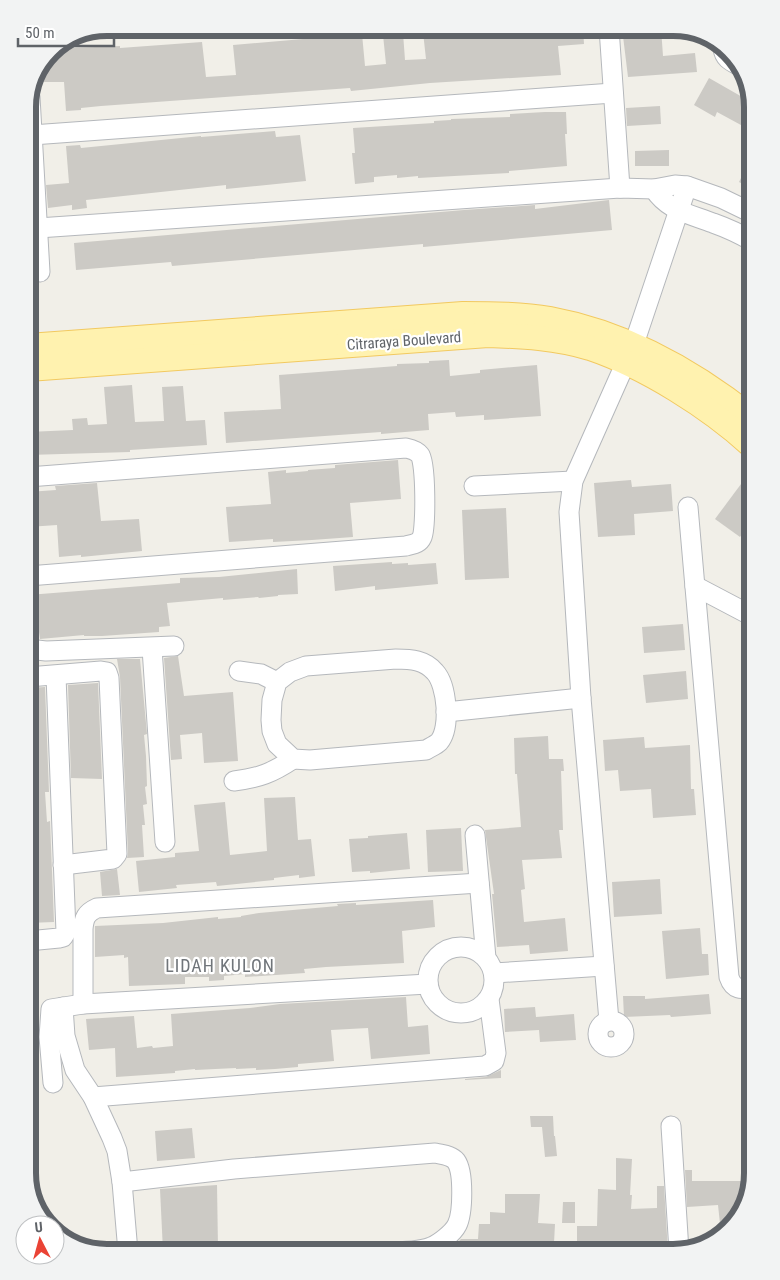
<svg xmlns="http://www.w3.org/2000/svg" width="780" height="1280" viewBox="0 0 780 1280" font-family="'Roboto Condensed',sans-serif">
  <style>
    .building { fill: #cccac5 }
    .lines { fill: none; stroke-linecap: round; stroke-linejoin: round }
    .minor-casing { stroke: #b5b8bc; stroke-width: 21 }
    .major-casing { stroke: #f2c960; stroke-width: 26 }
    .minor { stroke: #fff; stroke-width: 19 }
    .major { stroke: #fff2af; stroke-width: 24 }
    .labels { text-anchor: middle; stroke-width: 4.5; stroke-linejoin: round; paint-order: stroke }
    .street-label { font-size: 15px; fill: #5f6368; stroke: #fff }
    .quarter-label { font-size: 18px; letter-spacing: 1px; fill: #70757a; stroke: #fff }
    .rim { fill: none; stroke: #5f6368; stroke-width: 6 }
  </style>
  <rect width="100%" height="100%" fill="#f1efe8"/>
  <g class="building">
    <path d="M445,28H459L460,31L501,28H583L584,44L558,46L561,75L430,83L351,91L350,88L101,106L81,108V110L66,111L64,82H37L51,51L70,50V48L120,46V48L202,42L206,77L236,75L233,45L303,39L362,34L365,66L386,64L383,35L403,33L405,60L426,59L423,32L445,30Z"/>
    <path d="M622,28H661L663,56L695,53L697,72L628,77Z"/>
    <path d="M709,78L751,102L752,131L717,112L715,117L694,105Z"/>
    <path d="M660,106L661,124L627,126L626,108Z"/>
    <path d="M545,112H566L567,134H565L567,166L509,171V173L418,178V176L397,178V175L374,177V182L355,184L352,153H355L353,128L434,123V121L451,120V119L510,117V114Z"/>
    <path d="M275,131L276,137L300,135L306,181L226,189V185L86,200L87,208L72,210V205L48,208L46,185L69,183L66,146L80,145L81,148L201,136V137Z"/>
    <path d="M669,150V166H635V151Z"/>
    <path d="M752,156V189L739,182Z"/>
    <path d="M609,200L612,230L423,247V244L172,266L171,262L76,270L74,243L464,210L535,205V209Z"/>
    <path d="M449,360L450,376L480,373V370L537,365L541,416L484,420V415L456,417L455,412L428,414L429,430L381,434V432L226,443L224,412L281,409L279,375L397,366V364L429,363V361Z"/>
    <path d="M132,385L135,422L164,421L162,387L183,386L186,421L205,420L207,445L130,450V452L28,455V432L73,430L72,419L87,418L88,425L107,424L104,387Z"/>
    <path d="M398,460L401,499L350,503L353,537L312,540L273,542V539L229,542L226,507L271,504L268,472L286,470V473L308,471V470L335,468V465Z"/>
    <path d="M631,480L632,487L671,484L673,511L634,514L635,535L598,537L594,483Z"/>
    <path d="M744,480L752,486V520L740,537L715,519Z"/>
    <path d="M97,483L101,521L139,519L142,551L81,557V555L59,557L57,525L28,527V492L56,490L55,486Z"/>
    <path d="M506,508L509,578L465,580L462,510Z"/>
    <path d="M392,562V564L408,563V565L436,563L438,584L375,590V586L335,591L333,566Z"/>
    <path d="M297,569L298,594L278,595V596L259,598L258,597L223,600V598L167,603L170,626L159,627V632L102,636H84V635L40,639L39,632L28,633V595L180,583V578L219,577Z"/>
    <path d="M683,624L685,650L644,653L642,627Z"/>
    <path d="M178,656L184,696L233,692L238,761L204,763L202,733L180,735L182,759L171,760L164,658Z"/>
    <path d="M117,659H140L147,734L144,735L146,756L147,786L145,787L147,804L143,805L145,825H142L144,857L127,858L128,853L120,677Z"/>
    <path d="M686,671L688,699L646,703L643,675Z"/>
    <path d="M98,683L102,779L71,778L68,685Z"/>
    <path d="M45,687L49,792H45L47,822L50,821L54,922L28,923V910L30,909L29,883H33L32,851H28V840H30L31,822L28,778V688Z"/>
    <path d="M548,736L549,759H563L564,771H561L563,830H559L562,858L522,860L525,889L521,890L524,922L565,918L568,951L530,954L529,945L497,947L492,894H494L485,830L521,827L517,774H515L514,738Z"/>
    <path d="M644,737L645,748L690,745L691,789H694L696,815L653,818L651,789L620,791L618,770L605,771L603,740Z"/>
    <path d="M295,797L298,840L311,839L315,876L299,878V875L274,878V880L217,886L216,882L176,885L177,888L139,892L136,861L175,857V853L199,851L194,805L225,802L230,855L267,851L264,798Z"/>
    <path d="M461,828L463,871L428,872L426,830Z"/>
    <path d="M407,833L410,869L370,873V871L352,872L349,839L368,838V836Z"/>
    <path d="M117,869L120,895L102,896L100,872Z"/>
    <path d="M660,879L662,914L614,917L612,882Z"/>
    <path d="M433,900L435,927L402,931L404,963L326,967L304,969L305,973L245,977V974L224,976V980L209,981V977H185V984L129,986L128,957L124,958V955L95,957V926L163,923L218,917V919L241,917V916L259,913L338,906L337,904L356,903V905Z"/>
    <path d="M700,928L702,954H708L709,975L666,979L662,931Z"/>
    <path d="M709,994L711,1014L671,1017L670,1015L624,1017L623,996H645V999Z"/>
    <path d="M406,997L408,1027L428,1025L430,1054L371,1059L368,1028L331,1030L334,1061L298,1064V1067L275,1069L256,1070V1068L236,1069V1068L195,1070V1069L175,1071V1073L116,1077L115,1048L89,1050L86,1019L134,1016L137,1048L152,1046L153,1048L173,1046L171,1014L250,1008L280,1004Z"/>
    <path d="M535,1007L536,1017L574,1014L576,1040L540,1042L539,1030L505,1032L504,1009Z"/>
    <path d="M501,1070V1078L465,1080V1079L486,1077Z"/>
    <path d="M530,1116H553L554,1136H555L557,1156L545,1157L542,1127H531Z"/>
    <path d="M192,1128L195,1158L157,1161L155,1131Z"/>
    <path d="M616,1158L632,1159L630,1195H632L631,1209L657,1208V1186H664L668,1252H454V1246L461,1239H478L479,1224H490V1212L505,1213V1194H540L538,1223L555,1224L554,1243L577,1244V1226H597L598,1189L616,1190Z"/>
    <path d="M685,1170H692V1181H746L745,1188H748L739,1217L721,1233L718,1205L687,1207Z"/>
    <path d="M217,1185L218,1248L163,1251L160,1189Z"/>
    <path d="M563,1202H575V1223H562Z"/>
  </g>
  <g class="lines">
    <g class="minor-casing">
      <g id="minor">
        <path d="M609,28L620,188"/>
        <path d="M723,48C724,58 730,61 738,65"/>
        <path d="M30,97L40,272"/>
        <path d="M32,135L613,93"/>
        <path d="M654,189C668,211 690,214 713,223C727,228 740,234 752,241"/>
        <path d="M38,228L620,188L654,189L675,185L687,186L721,198L752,213"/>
        <path d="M474,486L573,481"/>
        <path d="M688,507L729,977C733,989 742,992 752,984"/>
        <path d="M28,576L406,546C413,544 419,544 422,537C426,528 426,462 420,455C417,451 411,449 406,448L28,477"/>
        <path d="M695,586L752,616"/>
        <path d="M152,648L165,842"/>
        <path d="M28,649L46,651L174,646"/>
        <path d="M396,659C411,659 425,660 435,672C447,685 451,728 439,742C436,745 429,748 426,750L310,760L293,759L277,744L272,731L271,720L272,700L277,682L290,672L306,666Z"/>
        <path d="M239,671L261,674L277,682"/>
        <path d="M28,677L101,671L107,672L109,678L117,854L113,859L63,865"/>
        <path d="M446,712L581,698"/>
        <path d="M234,781C259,778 272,773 293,759"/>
        <path d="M475,835L486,958"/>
        <path d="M28,941L59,938L63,937L66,932L56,676"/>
        <circle cx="461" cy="980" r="33"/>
        <path d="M494,973L604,966"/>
        <path d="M83,1004V929C84,918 86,913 97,908L479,883"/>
        <path d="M63,1007L65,1036L75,1070L93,1097L112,1138L117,1151L122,1182L128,1252"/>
        <path d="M609,1021L581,698L569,512L573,481L634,344L687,186"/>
        <circle cx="611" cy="1034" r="13"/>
        <path d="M53,1083L49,1037L51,1009L83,1004L428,984"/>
        <path d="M93,1097L485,1066L494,1061L496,1053L489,999"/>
        <path d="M671,1126L679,1251"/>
        <path d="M122,1182L234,1169L435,1153C443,1155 451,1155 456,1161C464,1172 463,1213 457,1225C453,1233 439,1244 431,1247C419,1252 398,1252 385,1252"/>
      </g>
    </g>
    <g class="major-casing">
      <g id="major">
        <path d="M28,346L463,314C492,314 522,314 550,319C626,333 693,371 752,418"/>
        <path d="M28,369L488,335C522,336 557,338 590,348C646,367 709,407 752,446"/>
      </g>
    </g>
    <use href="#minor" class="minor"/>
    <use href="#major" class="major"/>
  </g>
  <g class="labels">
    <g class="street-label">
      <text transform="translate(404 341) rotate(-4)" y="5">Citraraya Boulevard</text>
    </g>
    <g class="quarter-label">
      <text x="220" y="972">LIDAH KULON</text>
    </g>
  </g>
  <path d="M0 0H780V1280H0ZM107 36H673A71 71 0 0 1 744 107V1173A71 71 0 0 1 673 1244H107A71 71 0 0 1 36 1173V107A71 71 0 0 1 107 36Z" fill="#f2f3f3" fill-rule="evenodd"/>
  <path class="rim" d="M107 36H673A71 71 0 0 1 744 107V1173A71 71 0 0 1 673 1244H107A71 71 0 0 1 36 1173V107A71 71 0 0 1 107 36Z"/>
  <g transform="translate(40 1240) rotate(354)"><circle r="24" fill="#ffffff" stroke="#bfc1c3"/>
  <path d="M0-4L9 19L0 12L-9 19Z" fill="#ea4335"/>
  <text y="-8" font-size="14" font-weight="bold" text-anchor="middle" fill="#5f6368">U</text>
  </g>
  <path d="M18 38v8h96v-8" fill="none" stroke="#5f6368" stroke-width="2.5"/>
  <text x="25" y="38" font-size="15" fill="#5f6368" stroke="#ffffff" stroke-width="4" paint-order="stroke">50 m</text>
</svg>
